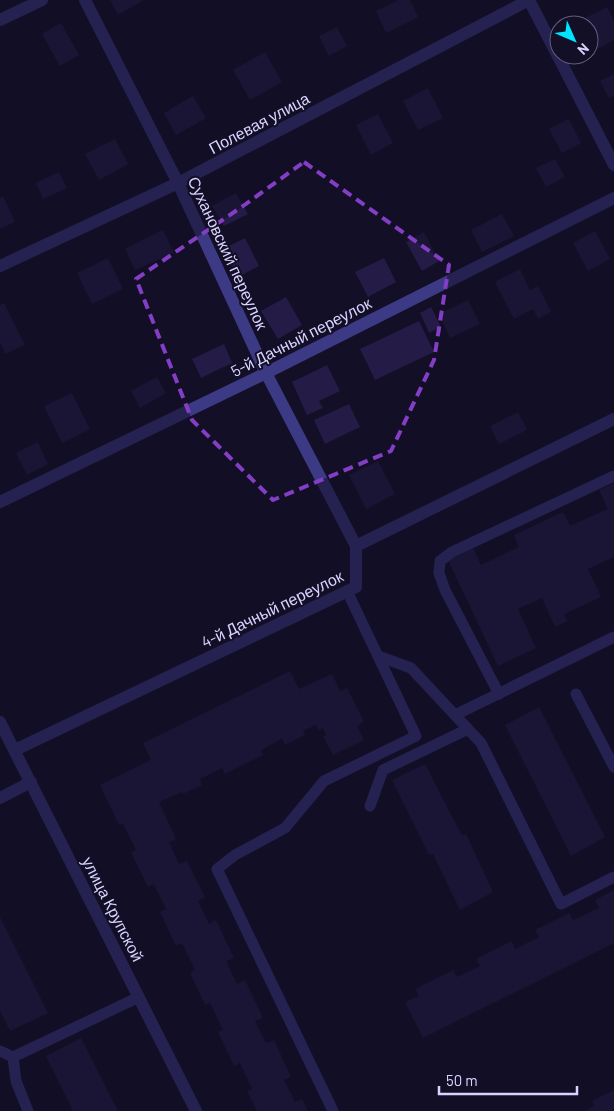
<svg xmlns="http://www.w3.org/2000/svg" width="614" height="1111" viewBox="0 0 614 1111" font-family="Barlow,sans-serif">
  <style>
    .building { fill: #241b47 }
    .lines { fill: none; stroke-linecap: round; stroke-linejoin: round }
    .service { stroke: #3d3a85; stroke-width: 11 }
    .minor { stroke: #3d3a85; stroke-width: 12 }
    .marked { fill: none; stroke: #843dc5; stroke-width: 4; stroke-dasharray: 10 6; stroke-linejoin: round }
    .labels { text-anchor: middle; stroke-width: 4; stroke-linejoin: round; paint-order: stroke }
    .street-label { font-size: 16px; fill: #d9d4ff; stroke: #130f26 }
  </style>
  <rect width="100%" height="100%" fill="#130f26"/>
  <g class="building">
    <path d="M110,0H144L118,15Z"/>
    <path d="M399,0H410L418,17L386,33L376,11Z"/>
    <path d="M607,7L614,21V40L598,49L589,31V25H586L583,19Z"/>
    <path d="M61,23L79,55L60,66L42,34Z"/>
    <path d="M337,27L347,46L329,56L319,36Z"/>
    <path d="M265,52L282,82L250,100L233,70Z"/>
    <path d="M614,74V96L609,98L600,81Z"/>
    <path d="M428,88L443,118L418,130L403,101Z"/>
    <path d="M193,96L206,118L176,135L164,113Z"/>
    <path d="M378,114L393,143L371,155L356,125Z"/>
    <path d="M569,119L581,143L562,153L549,129Z"/>
    <path d="M115,139L128,164L99,180L85,154Z"/>
    <path d="M555,159L565,177L546,187L536,168Z"/>
    <path d="M59,172L67,188L43,199L36,183Z"/>
    <path d="M236,193L248,214L224,226L212,206Z"/>
    <path d="M3,196L15,222L0,229V198Z"/>
    <path d="M502,214L514,236L482,252L471,230Z"/>
    <path d="M163,230L174,253L135,270L125,249Z"/>
    <path d="M595,231L610,259L588,271L573,243Z"/>
    <path d="M424,232L439,261L422,271L406,242Z"/>
    <path d="M245,238L259,266L238,277L223,249Z"/>
    <path d="M108,258L123,289L92,304L77,273Z"/>
    <path d="M384,258L396,282L368,297L355,272Z"/>
    <path d="M520,269L530,290L538,286L551,312L538,319L533,309L514,319L495,282Z"/>
    <path d="M286,297L302,325L278,339L261,311Z"/>
    <path d="M468,300L480,324L450,338L439,314Z"/>
    <path d="M4,303L25,345L5,354L0,342V305Z"/>
    <path d="M431,307L441,327L429,333L420,313Z"/>
    <path d="M419,321L434,352L375,380L360,349Z"/>
    <path d="M224,344L232,363L201,378L192,359Z"/>
    <path d="M327,365L340,391L319,401L323,408L307,415L292,382Z"/>
    <path d="M157,377L166,393L140,408L131,391Z"/>
    <path d="M72,393L90,429L62,443L44,406Z"/>
    <path d="M349,404L360,427L325,444L314,420Z"/>
    <path d="M518,412L527,430L499,444L490,426Z"/>
    <path d="M38,442L48,464L27,475L16,453Z"/>
    <path d="M378,461L395,494L366,509L349,475Z"/>
    <path d="M614,483V557L588,569L601,597L564,614L567,621L555,627L542,598L518,609L536,648L498,666L448,560L473,548L481,565L519,547L514,535L563,512L570,526L608,509L599,490Z"/>
    <path d="M290,671L299,689L332,674L340,691L347,688L364,722L357,726L364,740L333,755L323,736L326,735L323,728L318,730L316,725L303,731L305,735L285,745L282,739L261,750L263,755L225,774L222,768L200,779L202,785L183,794L182,792L159,802L176,839L169,842L179,864L187,861L205,897L198,901L209,924L216,920L234,958L226,961L237,984L245,980L263,1018L255,1021L266,1043L274,1040L291,1077L284,1080L295,1102L302,1099L308,1111H257L247,1091L252,1089L240,1063L234,1066L218,1032L223,1030L210,1003L205,1005L190,973L195,970L182,943L176,946L160,912L166,909L154,884L148,887L131,853L136,850L123,824L119,825L100,785L151,760L143,743Z"/>
    <path d="M539,707L605,837L571,856L505,725Z"/>
    <path d="M425,764L462,836L466,834L493,892L460,910L433,854L429,855L392,780Z"/>
    <path d="M614,890V943L423,1038L405,1002L419,996L415,989L453,970L457,977L480,966L476,959L512,941L515,949L539,937L535,930L569,913L573,920L599,908L595,900Z"/>
    <path d="M0,917L48,1013L10,1031L0,1011Z"/>
    <path d="M81,1038L118,1111H73L46,1056Z"/>
    <path d="M614,1090V1111H584L594,1106L592,1101Z"/>
  </g>
  <g class="lines">
    <g class="service">
      <path d="M378,656L411,668L481,743L561,904L614,877"/>
      <path d="M499,694L445,590L439,573L440,561L452,552L614,476"/>
      <path d="M576,694L614,767"/>
      <path d="M455,715L614,637"/>
      <path d="M370,806L383,770L468,729"/>
      <path d="M0,1051L13,1057"/>
      <path d="M28,1111L16,1081L13,1057L139,997"/>
      <path d="M333,1111L217,869L235,855L285,828L324,781L416,736L347,591"/>
    </g>
    <g class="minor">
      <path d="M85,0L178,183L266,373L356,546"/>
      <path d="M529,0L614,165"/>
      <path d="M0,20L42,0"/>
      <path d="M0,266L178,183L529,0"/>
      <path d="M0,502L266,373L614,198"/>
      <path d="M0,722L196,1111"/>
      <path d="M15,750L356,587V546L614,419"/>
      <path d="M0,798L31,782"/>
    </g>
  </g>
  <path d="M0 0H614V1111H0ZM304,162L449,265L434,360L391,451L273,500L192,420L136,279L243,206Z" fill="#130f26" fill-opacity=".55" fill-rule="evenodd"/>
  <path class="marked" d="M304,162L449,265L434,360L391,451L273,500L192,420L136,279L243,206Z"/>
  <g class="labels">
    <g class="street-label">
      <text transform="translate(259 123) rotate(-28)" y="6">Полевая улица</text>
      <text transform="translate(228 253) rotate(65)" y="6">Сухановский переулок</text>
      <text transform="translate(301 337) rotate(-27)" y="6">5-й Дачный переулок</text>
      <text transform="translate(272 609) rotate(-26)" y="6">4-й Дачный переулок</text>
      <text transform="translate(113 909) rotate(63)" y="6">улица Крупской</text>
    </g>
  </g>
  <g transform="translate(574 40) rotate(135)"><circle r="24" fill="#130f26" stroke="#625e7d"/>
  <path d="M0-4L9 19L0 12L-9 19Z" fill="#00e5ff"/>
  <text y="-8" font-size="14" font-weight="bold" text-anchor="middle" fill="#d9d4ff">N</text>
  </g>
  <path d="M439 1086v8h138v-8" fill="none" stroke="#d9d4ff" stroke-width="2.5"/>
  <text x="446" y="1086" font-size="15" fill="#d9d4ff" stroke="#130f26" stroke-width="4" paint-order="stroke">50 m</text>
</svg>
